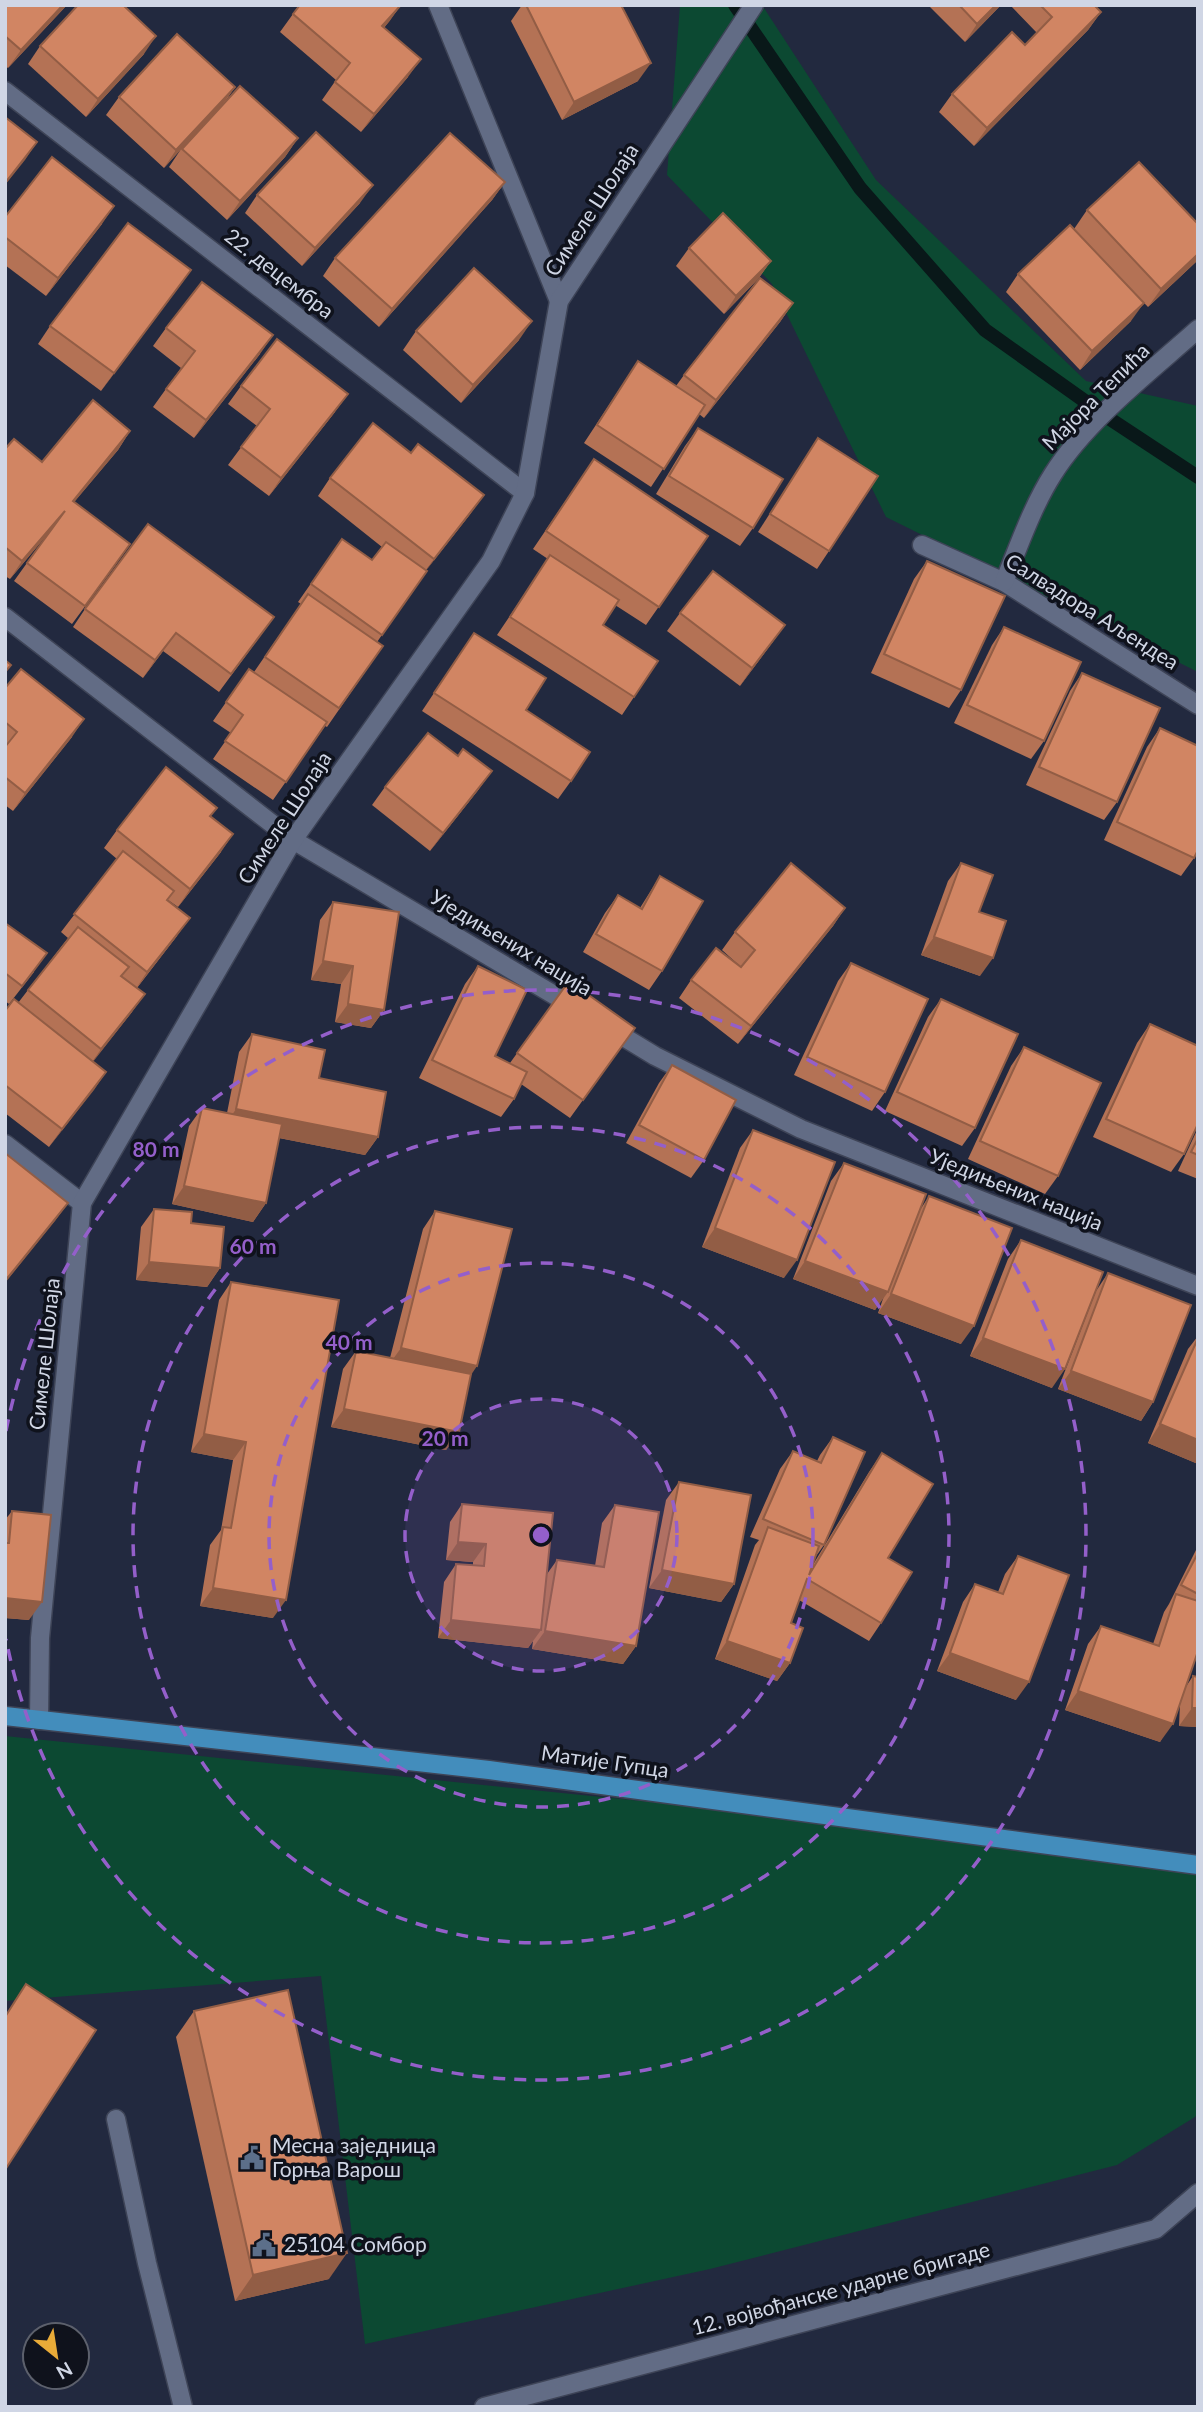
<svg xmlns="http://www.w3.org/2000/svg" width="1203" height="2412" viewBox="0 0 1203 2412" font-family="Lato,sans-serif">
  <style>
    .green { fill: #0c4932 }
    .lines { fill: none; stroke-linecap: round; stroke-linejoin: round }
    .stream { stroke: #091819; stroke-width: 14 }
    .service-casing { stroke: #3e4457; stroke-width: 21 }
    .minor-casing { stroke: #3e4457; stroke-width: 21 }
    .secondary-casing { stroke: #3e4457; stroke-width: 21 }
    .primary-casing { stroke: #3e4457; stroke-width: 21 }
    .service { stroke: #626c85; stroke-width: 18 }
    .minor { stroke: #626c85; stroke-width: 18 }
    .secondary { stroke: #626c85; stroke-width: 18 }
    .primary { stroke: #438dbc; stroke-width: 18 }
    .wall { fill: #b47255 }
    .shaded-wall { fill: #925d45 }
    .building { fill: #d18563; stroke: #925d45; stroke-width: 2 }
    .ring { fill: none; stroke: #945fca; stroke-width: 3.5; stroke-dasharray: 12 9 }
    .labels { text-anchor: middle; stroke-width: 7; stroke-linejoin: round; paint-order: stroke }
    .street-label { font-size: 21px; fill: #d0d6e5; stroke: #0f121c }
    .poi-label { font-size: 21px; fill: #d0d6e5; stroke: #0f121c; text-anchor: start }
    .centre { fill: #945fca; stroke: #0f121c; stroke-width: 3.5 }
    .ring-label { font-size: 21px; text-anchor: middle; font-weight: bold; fill: #945fca; stroke: #0f121c; stroke-width: 7; stroke-linejoin: round; paint-order: stroke }
  </style>
  <rect width="100%" height="100%" fill="#22293f"/>
  <g class="green">
    <path d="M680,5H762L876,180L1086,381L1198,406V672L886,517L772,284L667,175Z"/>
    <path d="M5,1736L1198,1858V2113L1195,2117L1117,2165L710,2269L365,2344L321,1976L5,2001Z"/>
  </g>
  <g class="lines">
    <path class="stream" d="M735,5L860,188L985,330L1110,419L1198,477"/>
    <g class="service-casing">
      <path id="service" d="M116,2119L147,2263L183,2407"/>
    </g>
    <g class="minor-casing">
      <g id="minor">
        <path d="M438,5L559,301"/>
        <path d="M5,91L525,493"/>
        <path d="M922,545L1004,582L1198,705"/>
        <path d="M1004,582C1019,546 1032,507 1053,474C1087,420 1151,371 1198,329"/>
        <path d="M5,617L293,840L576,1008"/>
        <path d="M609,1028L655,1056L801,1129L1198,1286"/>
        <path d="M5,1144L82,1203"/>
        <path d="M39,1720L40,1638L82,1203L293,840L491,561L525,493L559,301L754,5"/>
      </g>
    </g>
    <g class="secondary-casing">
      <path id="secondary" d="M484,2407L1156,2229L1198,2193"/>
    </g>
    <g class="primary-casing">
      <path id="primary" d="M5,1716L489,1770L1198,1865"/>
    </g>
    <use href="#service" class="service"/>
    <use href="#minor" class="minor"/>
    <use href="#secondary" class="secondary"/>
    <use href="#primary" class="primary"/>
  </g>
  <g class="wall">
    <path d="M5,5H67L8,68L5,66Z"/>
    <path d="M401,5L384,28L408,77L361,132L322,100L336,80L280,32L293,14Z"/>
    <path d="M522,5H621L638,81L562,120L511,21Z"/>
    <path d="M928,5H1001L965,42Z"/>
    <path d="M1010,5H1094L1101,12L1088,30L974,146L939,112L952,94L1025,45L1037,33Z"/>
    <path d="M40,46L144,54L86,117L28,64Z"/>
    <path d="M235,87L223,105L298,138L285,157L227,220L169,167L181,149L164,168L106,115L119,97Z"/>
    <path d="M505,182L492,200L379,327L323,276L335,258Z"/>
    <path d="M257,195L360,203L302,266L245,213Z"/>
    <path d="M1087,210L1198,260L1148,307L1074,229Z"/>
    <path d="M5,217L102,224L46,296L5,265Z"/>
    <path d="M689,248L771,261L758,279L724,314L676,266Z"/>
    <path d="M191,270L101,391L38,344L50,326Z"/>
    <path d="M1018,274L1131,321L1080,370L1006,292Z"/>
    <path d="M793,303L780,322L704,418L699,414L651,487L584,443L638,361L676,386L684,375Z"/>
    <path d="M166,328L260,354L194,438L153,407L181,368L153,346Z"/>
    <path d="M416,331L519,340L461,403L403,350Z"/>
    <path d="M241,386L335,412L269,496L228,465L257,426L228,404Z"/>
    <path d="M698,428L753,528L740,546L656,494L685,446Z"/>
    <path d="M130,431L118,450L74,502L117,563L72,624L14,581L50,531L10,579L5,576V449L42,462Z"/>
    <path d="M818,438L829,551L817,569L758,532Z"/>
    <path d="M594,459L708,536L646,625L615,605L603,625L634,697L622,715L497,635L548,559L533,549Z"/>
    <path d="M330,478L471,513L426,570L427,571L377,642L383,646L327,727L325,726L273,800L213,759L231,733L213,721L249,669L254,672L301,604L298,602L342,539L372,560L382,547L318,496Z"/>
    <path d="M927,561L961,690L949,708L871,673L914,579Z"/>
    <path d="M85,609L261,635L219,692L163,651L143,678L73,627Z"/>
    <path d="M680,613L785,625L740,686L667,631Z"/>
    <path d="M1004,627L1044,741L1031,759L954,723L992,645Z"/>
    <path d="M474,633L571,781L558,799L422,711Z"/>
    <path d="M1082,673L1117,802L1104,820L1026,785L1070,691Z"/>
    <path d="M5,688L72,737L13,811L5,805Z"/>
    <path d="M1160,728L1194,858L1181,876L1104,840L1147,747Z"/>
    <path d="M385,787L479,789L430,851L372,805Z"/>
    <path d="M211,817L221,852L178,907L168,900L177,936L137,988L132,1012L93,1061L106,1072L49,1147L5,1113V1011L18,1003L68,938L61,932L117,859L104,848L117,830Z"/>
    <path d="M961,863L979,912L980,976L921,955L948,881Z"/>
    <path d="M660,876L662,971L649,990L583,952L605,913L618,895L640,908Z"/>
    <path d="M333,902L384,1010L371,1028L335,1022L341,984L311,980L320,920Z"/>
    <path d="M845,908L833,926L738,1044L679,998L691,980L741,967L722,950L735,932Z"/>
    <path d="M5,923L34,972L9,1004L5,1001Z"/>
    <path d="M851,963L885,1092L872,1111L794,1075L838,981Z"/>
    <path d="M478,966L495,1056L510,1063L569,981L635,1028L570,1118L521,1084L514,1099L501,1117L419,1078L465,984Z"/>
    <path d="M941,999L975,1128L962,1146L885,1111L928,1017Z"/>
    <path d="M1150,1024L1184,1154L1171,1172L1093,1137L1137,1043Z"/>
    <path d="M252,1034L319,1078L378,1137L365,1155L279,1138L266,1203L253,1222L172,1204L189,1126L202,1108L227,1113L239,1052Z"/>
    <path d="M1024,1047L1058,1176L1045,1194L968,1159L1011,1066Z"/>
    <path d="M672,1065L704,1160L691,1178L626,1143L659,1083Z"/>
    <path d="M1198,1128V1179L1178,1171Z"/>
    <path d="M753,1130L784,1278L702,1247L740,1148Z"/>
    <path d="M844,1163L920,1210L929,1196L961,1344L878,1313L884,1296L875,1310L793,1279L831,1181Z"/>
    <path d="M154,1209L191,1223L220,1268L207,1287L136,1280L141,1227Z"/>
    <path d="M435,1211L470,1377L459,1432L446,1450L331,1427L343,1369L356,1351L390,1358L423,1229Z"/>
    <path d="M1021,1240L1052,1388L970,1356L1008,1259Z"/>
    <path d="M1108,1273L1153,1402L1141,1421L1058,1389L1096,1291Z"/>
    <path d="M231,1282L273,1618L200,1606L210,1545L221,1530L233,1460L191,1452L219,1300Z"/>
    <path d="M1198,1336V1464L1148,1443L1188,1349Z"/>
    <path d="M833,1437L824,1545L814,1559L811,1568L869,1472L882,1453L888,1558L881,1623L869,1641L799,1600L791,1623L790,1663L777,1681L715,1659L755,1545L759,1540L750,1537L780,1469L793,1451L817,1461L820,1455Z"/>
    <path d="M679,1482L734,1584L721,1602L649,1588L666,1500Z"/>
    <path d="M462,1504L547,1574L557,1560L595,1566L602,1523L615,1505L636,1646L623,1664L532,1649L533,1641L528,1648L438,1638L444,1582L456,1564L473,1565V1562L446,1560L450,1522Z"/>
    <path d="M12,1511L29,1620L5,1618V1520Z"/>
    <path d="M1198,1546V1651L1185,1688L1193,1676L1198,1677V1727L1179,1726L1180,1703L1160,1742L1065,1710L1088,1644L1101,1626L1153,1644L1164,1612L1169,1604Z"/>
    <path d="M1018,1556L1016,1700L937,1671L963,1602L975,1584L998,1592L1005,1574Z"/>
    <path d="M194,2011L329,2279L235,2301L176,2037Z"/>
  </g>
  <g class="shaded-wall">
    <path d="M63,5H67L8,68L21,50Z"/>
    <path d="M401,5L389,22L369,44L382,26Z"/>
    <path d="M996,5H1001L965,42L977,24Z"/>
    <path d="M1101,12L1088,30L974,146L987,128Z"/>
    <path d="M156,36L144,54L86,117L98,99Z"/>
    <path d="M421,59L408,77L361,132L374,114Z"/>
    <path d="M651,63L638,81L562,120L574,102Z"/>
    <path d="M235,87L222,105L164,168L176,150Z"/>
    <path d="M298,138L285,157L227,220L240,201Z"/>
    <path d="M37,142L25,160L5,185V183Z"/>
    <path d="M505,182L492,200L379,327L392,309Z"/>
    <path d="M373,185L360,203L302,266L315,248Z"/>
    <path d="M114,206L102,224L46,296L58,278Z"/>
    <path d="M1198,254V260L1148,307L1161,289Z"/>
    <path d="M771,261L758,279L724,314L736,296Z"/>
    <path d="M191,270L178,288L101,391L114,373Z"/>
    <path d="M793,303L780,322L704,418L716,400Z"/>
    <path d="M1144,303L1131,321L1080,370L1092,351Z"/>
    <path d="M532,321L519,340L461,403L473,385Z"/>
    <path d="M273,335L260,354L194,438L206,420Z"/>
    <path d="M348,394L335,412L269,496L281,478Z"/>
    <path d="M130,431L118,450L60,519L73,501Z"/>
    <path d="M484,495L471,513L421,577L434,559Z"/>
    <path d="M65,511L52,529L10,579L22,561Z"/>
    <path d="M785,625L772,643L740,686L752,668Z"/>
    <path d="M176,633L163,651L143,678L155,660Z"/>
    <path d="M84,719L72,737L13,811L25,793Z"/>
    <path d="M492,771L479,789L430,851L443,833Z"/>
    <path d="M233,834L221,852L178,907L190,889Z"/>
    <path d="M845,908L833,926L738,1044L751,1026Z"/>
    <path d="M190,918L177,936L135,990L147,972Z"/>
    <path d="M934,937L993,958L980,976L921,955Z"/>
    <path d="M323,961L353,966L341,984L311,980Z"/>
    <path d="M145,994L132,1012L89,1067L101,1049Z"/>
    <path d="M348,1004L384,1010L371,1028L335,1022Z"/>
    <path d="M106,1072L94,1090L49,1147L62,1129Z"/>
    <path d="M236,1109L378,1137L365,1155L224,1127Z"/>
    <path d="M184,1186L266,1203L253,1222L172,1204Z"/>
    <path d="M68,1203L55,1221L5,1283V1281Z"/>
    <path d="M715,1228L797,1260L784,1278L702,1247Z"/>
    <path d="M805,1261L888,1292L875,1310L793,1279Z"/>
    <path d="M149,1262L220,1268L207,1287L136,1280Z"/>
    <path d="M891,1294L974,1326L961,1344L878,1313Z"/>
    <path d="M983,1338L1065,1369L1052,1388L970,1356Z"/>
    <path d="M401,1348L477,1366L465,1384L388,1366Z"/>
    <path d="M1071,1371L1153,1402L1141,1421L1058,1389Z"/>
    <path d="M344,1409L459,1432L446,1450L331,1427Z"/>
    <path d="M1160,1424L1198,1440V1464L1148,1443Z"/>
    <path d="M204,1434L246,1442L233,1460L191,1452Z"/>
    <path d="M458,1542L486,1544L473,1562L446,1560Z"/>
    <path d="M662,1570L734,1584L721,1602L649,1588Z"/>
    <path d="M213,1588L286,1600L273,1618L200,1606Z"/>
    <path d="M5,1598L42,1602L29,1620L5,1618Z"/>
    <path d="M451,1620L541,1630L528,1648L438,1638Z"/>
    <path d="M545,1631L636,1646L623,1664L532,1649Z"/>
    <path d="M727,1641L790,1663L777,1681L715,1659Z"/>
    <path d="M950,1653L1029,1682L1016,1700L937,1671Z"/>
    <path d="M1078,1691L1173,1724L1160,1742L1065,1710Z"/>
    <path d="M1192,1708H1198V1727L1179,1726Z"/>
    <path d="M347,2253L329,2279L235,2301L253,2275Z"/>
  </g>
  <g class="building">
    <path d="M5,5H63L21,50L5,36Z"/>
    <path d="M78,5H123L156,36L98,99L40,46Z"/>
    <path d="M300,5H401L382,26L421,59L374,114L335,82L350,63L293,14Z"/>
    <path d="M526,5H621L651,63L574,102Z"/>
    <path d="M959,5H996L977,24Z"/>
    <path d="M1040,5H1094L1101,12L987,128L952,94L1012,32L1025,45L1052,17Z"/>
    <path d="M177,34L235,87L176,150L119,97Z"/>
    <path d="M240,86L298,138L240,201L182,149Z"/>
    <path d="M5,117L37,142L5,183Z"/>
    <path d="M316,132L373,185L315,248L257,195Z"/>
    <path d="M450,133L505,182L392,309L335,258Z"/>
    <path d="M52,157L114,206L58,278L5,237V217Z"/>
    <path d="M1139,162L1198,224V254L1161,289L1087,210Z"/>
    <path d="M723,213L771,261L736,296L689,248Z"/>
    <path d="M128,223L191,270L114,373L50,326Z"/>
    <path d="M1070,225L1144,303L1092,351L1018,274Z"/>
    <path d="M474,268L532,321L473,385L416,331Z"/>
    <path d="M760,278L793,303L716,400L684,375Z"/>
    <path d="M202,282L273,335L206,420L166,389L195,351L166,328Z"/>
    <path d="M277,339L348,394L281,478L241,447L270,409L241,386Z"/>
    <path d="M638,361L705,405L664,469L597,425Z"/>
    <path d="M93,400L130,431L73,501L130,544L85,606L27,563L65,511L22,561L5,547V449L14,439L42,462Z"/>
    <path d="M373,423L411,453L418,444L484,495L434,559L330,478Z"/>
    <path d="M698,428L783,479L753,528L669,476Z"/>
    <path d="M818,438L878,476L829,551L770,514Z"/>
    <path d="M594,459L708,536L659,607L546,531Z"/>
    <path d="M148,524L274,617L231,674L176,633L155,660L85,609Z"/>
    <path d="M342,539L372,560L386,542L427,571L382,635L311,584Z"/>
    <path d="M550,555L619,600L603,625L658,661L634,697L510,617Z"/>
    <path d="M927,561L1005,596L961,690L884,654Z"/>
    <path d="M713,571L785,625L752,668L680,613Z"/>
    <path d="M308,594L383,646L339,708L265,657Z"/>
    <path d="M1004,627L1081,662L1044,741L967,705Z"/>
    <path d="M474,633L546,678L526,710L590,752L571,781L434,693Z"/>
    <path d="M5,660L11,665L5,672Z"/>
    <path d="M21,669L84,719L25,793L5,777V747L17,732L5,722V688Z"/>
    <path d="M249,669L327,722L286,782L225,741L243,715L226,702Z"/>
    <path d="M1082,673L1160,708L1117,802L1039,767Z"/>
    <path d="M1160,728L1198,746V850L1194,858L1117,822Z"/>
    <path d="M428,733L458,756L463,749L492,771L443,833L385,787Z"/>
    <path d="M166,767L217,808L210,816L233,834L190,889L117,830Z"/>
    <path d="M123,851L174,891L167,900L190,918L147,972L74,914Z"/>
    <path d="M791,863L845,908L751,1026L691,980L716,948L741,967L755,950L735,932Z"/>
    <path d="M961,863L993,875L979,912L1006,921L993,958L934,937Z"/>
    <path d="M660,876L703,901L662,971L596,934L618,895L642,909Z"/>
    <path d="M333,902L399,912L384,1010L348,1004L353,966L323,961Z"/>
    <path d="M5,923L47,953L22,986L5,973Z"/>
    <path d="M78,927L129,967L121,976L145,994L101,1049L28,990Z"/>
    <path d="M851,963L928,999L885,1092L807,1057Z"/>
    <path d="M478,966L527,990L495,1056L527,1072L514,1099L432,1060Z"/>
    <path d="M569,981L635,1028L583,1100L517,1053Z"/>
    <path d="M14,999L106,1072L62,1129L5,1085V1011Z"/>
    <path d="M941,999L1018,1034L975,1128L897,1092Z"/>
    <path d="M1150,1024L1198,1046V1124L1184,1154L1106,1119Z"/>
    <path d="M252,1034L325,1050L319,1078L386,1092L378,1137L236,1109Z"/>
    <path d="M1024,1047L1101,1083L1058,1176L980,1141Z"/>
    <path d="M672,1065L736,1100L704,1160L639,1125Z"/>
    <path d="M202,1108L282,1124L266,1203L184,1186Z"/>
    <path d="M753,1130L835,1162L797,1260L715,1228Z"/>
    <path d="M1198,1138V1155L1191,1152Z"/>
    <path d="M5,1153L68,1203L5,1281Z"/>
    <path d="M844,1163L926,1194L888,1292L805,1261Z"/>
    <path d="M929,1196L1012,1228L974,1326L891,1294Z"/>
    <path d="M154,1209L192,1212L191,1223L224,1227L220,1268L149,1262Z"/>
    <path d="M435,1211L512,1229L477,1366L401,1348Z"/>
    <path d="M1021,1240L1103,1272L1065,1369L983,1338Z"/>
    <path d="M1108,1273L1191,1305L1153,1402L1071,1371Z"/>
    <path d="M231,1282L339,1300L286,1600L213,1588L223,1527L231,1528L246,1442L204,1434Z"/>
    <path d="M1198,1338V1440L1160,1424Z"/>
    <path d="M356,1351L471,1374L459,1432L344,1409Z"/>
    <path d="M833,1437L865,1452L824,1545L763,1519L793,1451L821,1463Z"/>
    <path d="M882,1453L933,1484L888,1558L912,1572L881,1623L807,1579L791,1623L803,1628L790,1663L727,1641L768,1527L819,1546L809,1575Z"/>
    <path d="M679,1482L751,1495L734,1584L662,1570Z"/>
    <path d="M462,1504L553,1513L541,1630L451,1620L456,1564L484,1566L486,1544L458,1542Z"/>
    <path d="M615,1505L659,1512L636,1646L545,1631L557,1560L604,1567Z"/>
    <path d="M12,1511L51,1515L42,1602L5,1598V1543H9Z"/>
    <path d="M1198,1553V1594L1181,1585Z"/>
    <path d="M1018,1556L1069,1575L1029,1682L950,1653L975,1584L1003,1594Z"/>
    <path d="M1176,1594L1198,1601V1651L1173,1724L1078,1691L1101,1626L1159,1646Z"/>
    <path d="M1193,1676L1198,1677V1708H1192Z"/>
    <path d="M26,1984L96,2030L5,2170V2017Z"/>
    <path d="M288,1990L347,2253L253,2275L194,2011Z"/>
  </g>
  <circle cx="541" cy="1535" r="136" fill="#945fca" fill-opacity=".12"/>
  <g class="ring">
    <circle cx="541" cy="1535" r="136"/>
    <circle cx="541" cy="1535" r="272"/>
    <circle cx="541" cy="1535" r="408"/>
    <path d="M6 1431A545 545 0 1 1 6 1639"/>
  </g>
  <defs>
    <g id="civic-bare" transform="scale(1.89)"><path d="M-.6-6.5H3V-4.5H.6V-3L4-1V1h2V6H-6V1h2V-1L-.6-3ZM-1.2 2.5V6h2.4V2.5Z" fill="#5c6f8a" stroke="#0f121c" stroke-width="2.5" paint-order="stroke"/></g>
  </defs>
  <g fill-rule="evenodd">
    <use href="#civic-bare" x="252" y="2158"/>
    <use href="#civic-bare" x="264" y="2245"/>
  </g>
  <g class="labels">
    <g class="street-label">
      <text transform="translate(592 210) rotate(-57)" y="7">Симеле Шолаја</text>
      <text transform="translate(279 274) rotate(38)" y="7">22. децембра</text>
      <text transform="translate(1096 397) rotate(-45)" y="7">Мајора Тепића</text>
      <text transform="translate(1092 612) rotate(32)" y="7">Салвадора Аљендеа</text>
      <text transform="translate(285 818) rotate(-57)" y="7">Симеле Шолаја</text>
      <text transform="translate(511 943) rotate(31)" y="7">Уједињених нација</text>
      <text transform="translate(1016 1190) rotate(22)" y="7">Уједињених нација</text>
      <text transform="translate(45 1354) rotate(-84)" y="7">Симеле Шолаја</text>
      <text transform="translate(605 1762) rotate(8)" y="7">Матије Гупца</text>
      <text transform="translate(841 2289) rotate(-15)" y="7">12. војвођанске ударне бригаде</text>
    </g>
    <g class="poi-label">
      <text x="272" y="2153">Месна заједница<tspan x="272" dy="24">Горња Варош</tspan></text>
      <text x="284" y="2252">25104 Сомбор</text>
    </g>
  </g>
  <circle cx="541" cy="1535" r="10" class="centre"/>
  <g class="ring-label">
    <text x="156" y="1157">80 m</text>
    <text x="253" y="1254">60 m</text>
    <text x="349" y="1350">40 m</text>
    <text x="445" y="1446">20 m</text>
  </g>
  <rect width="1203" height="2412" fill="none" stroke="#d0d6e5" stroke-width="14"/>
  <g transform="translate(56 2356) rotate(150)"><circle r="33" fill="#0f121c" stroke="#5c606c" stroke-width="2"/>
  <path d="M0-5L12 26L0 18L-12 26Z" fill="#e9ab38"/>
  <text y="-10" font-size="19" font-weight="bold" text-anchor="middle" fill="#d0d6e5">N</text>
  </g>
</svg>
